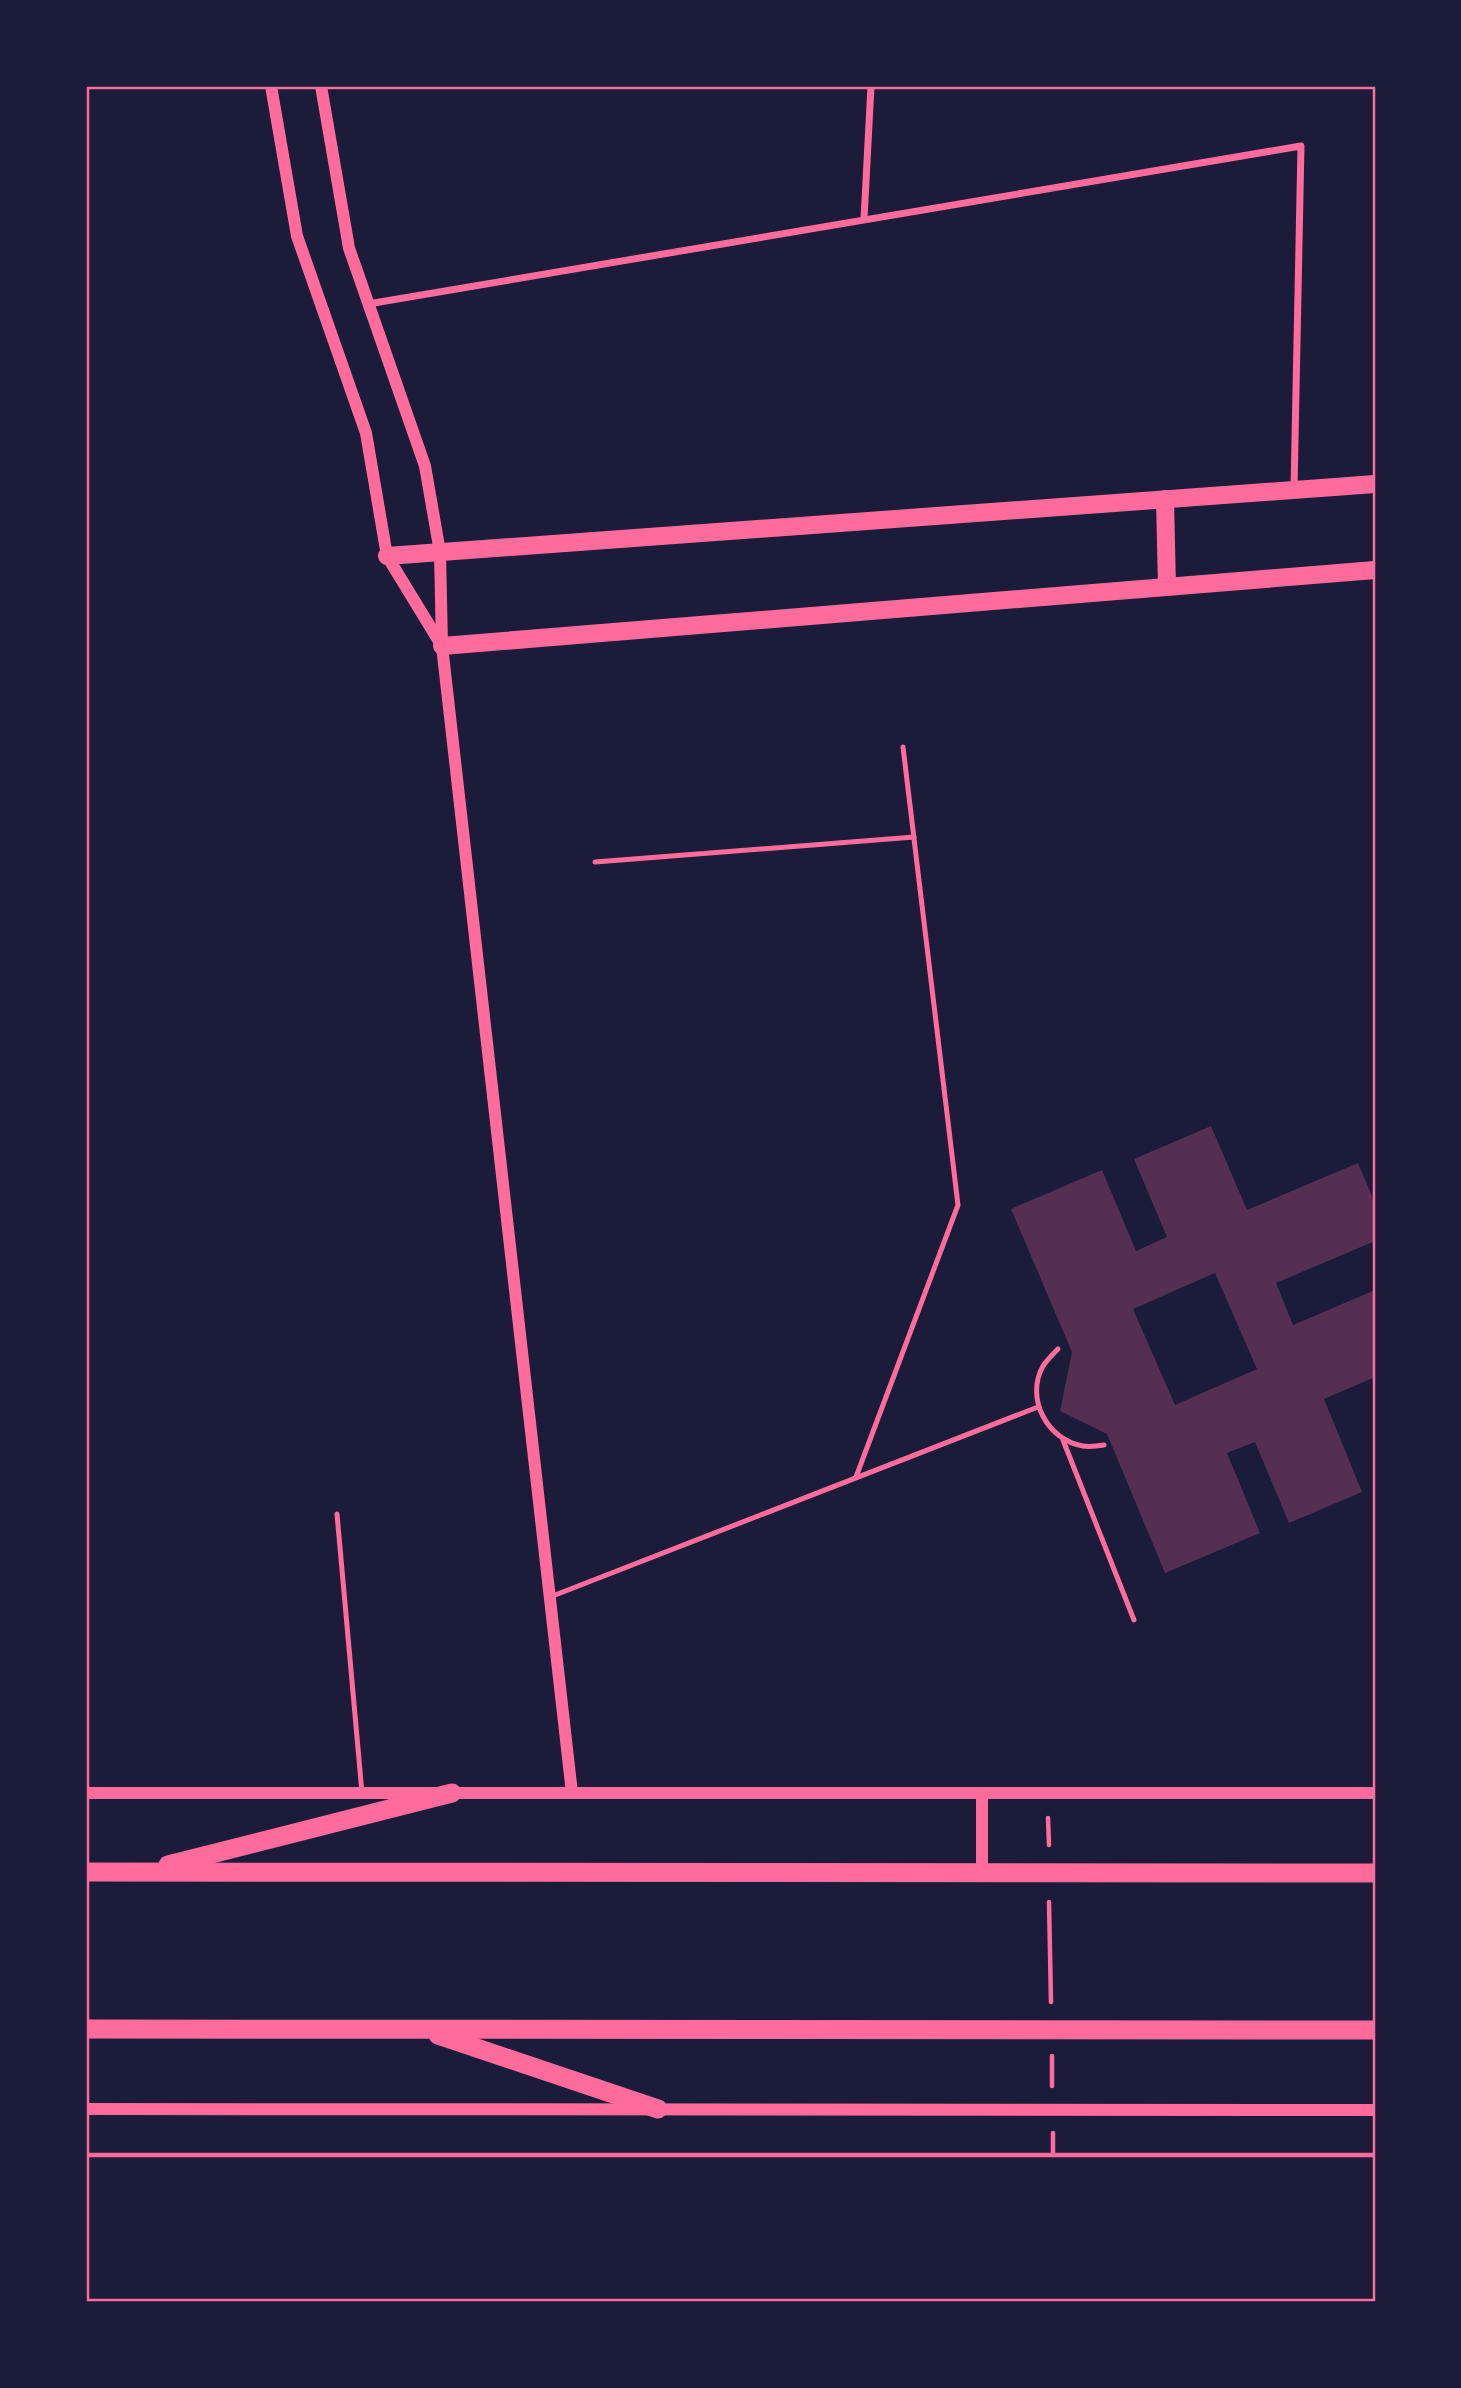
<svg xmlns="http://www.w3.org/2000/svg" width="1461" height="2388" viewBox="0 0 1461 2388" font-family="'PT Sans Narrow',sans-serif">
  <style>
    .building { fill: #542f53; fill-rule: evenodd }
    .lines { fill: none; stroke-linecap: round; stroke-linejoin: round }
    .path { stroke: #ff6b9d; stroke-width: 4.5 }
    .service { stroke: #ff6b9d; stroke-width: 5 }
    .minor { stroke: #ff6b9d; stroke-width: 7 }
    .tertiary { stroke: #ff6b9d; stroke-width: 12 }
    .primary { stroke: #ff6b9d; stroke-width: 18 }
    .trunk { stroke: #ff6b9d; stroke-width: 19 }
    .neatline { fill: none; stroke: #ff6b9d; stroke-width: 2.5 }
  </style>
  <rect width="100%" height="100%" fill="#1b1b3a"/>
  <path class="building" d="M1211,1126L1247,1210L1358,1163L1375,1203V1241L1276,1283L1293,1325L1375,1290V1377L1324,1399L1362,1492L1289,1523L1255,1442L1227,1453L1260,1533L1165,1573L1107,1434L1060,1411L1072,1352L1011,1209L1102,1170L1136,1251L1167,1237L1134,1159ZM1215,1273L1257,1369L1175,1405L1133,1309Z"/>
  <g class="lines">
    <g class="path">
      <path d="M1048,1818L1049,1845"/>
      <path d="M1049,1902L1051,2002"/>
      <path d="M1052,2056V2086"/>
      <path d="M1053,2133V2155"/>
      <path d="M86,2155H1375"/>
    </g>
    <g class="service">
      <path d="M595,862L914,837"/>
      <path d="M1058,1349C1053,1354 1047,1360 1043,1366C1025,1398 1047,1440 1083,1446C1089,1447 1098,1446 1104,1445"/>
      <path d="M1063,1440L1134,1620"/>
      <path d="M856,1477L958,1205L903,747"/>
      <path d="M337,1514L362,1793"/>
      <path d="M550,1597L1038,1407"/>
    </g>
    <g class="minor">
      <path d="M864,219L871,86"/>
      <path d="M368,304L1301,146L1294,489"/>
    </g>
    <g class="tertiary">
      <path d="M271,86L297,236L366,433L387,556L442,646"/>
      <path d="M321,86L349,248L425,466L440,552L442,646L572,1793"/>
      <path d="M86,1793H1375"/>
      <path d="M982,1793V1873"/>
      <path d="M86,2109L1375,2110"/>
    </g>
    <g class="primary">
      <path d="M1165,499L1167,587"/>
      <path d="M387,556L1375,484"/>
      <path d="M442,646L1375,570"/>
    </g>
    <g class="trunk">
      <path d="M168,1865L452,1793"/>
      <path d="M86,1872L1375,1873"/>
      <path d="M86,2029L1375,2030"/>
      <path d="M438,2035L658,2109"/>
    </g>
  </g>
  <rect width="1461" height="2388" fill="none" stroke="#1b1b3a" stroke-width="175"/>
  <rect x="88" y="88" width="1286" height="2212" class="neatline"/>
</svg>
